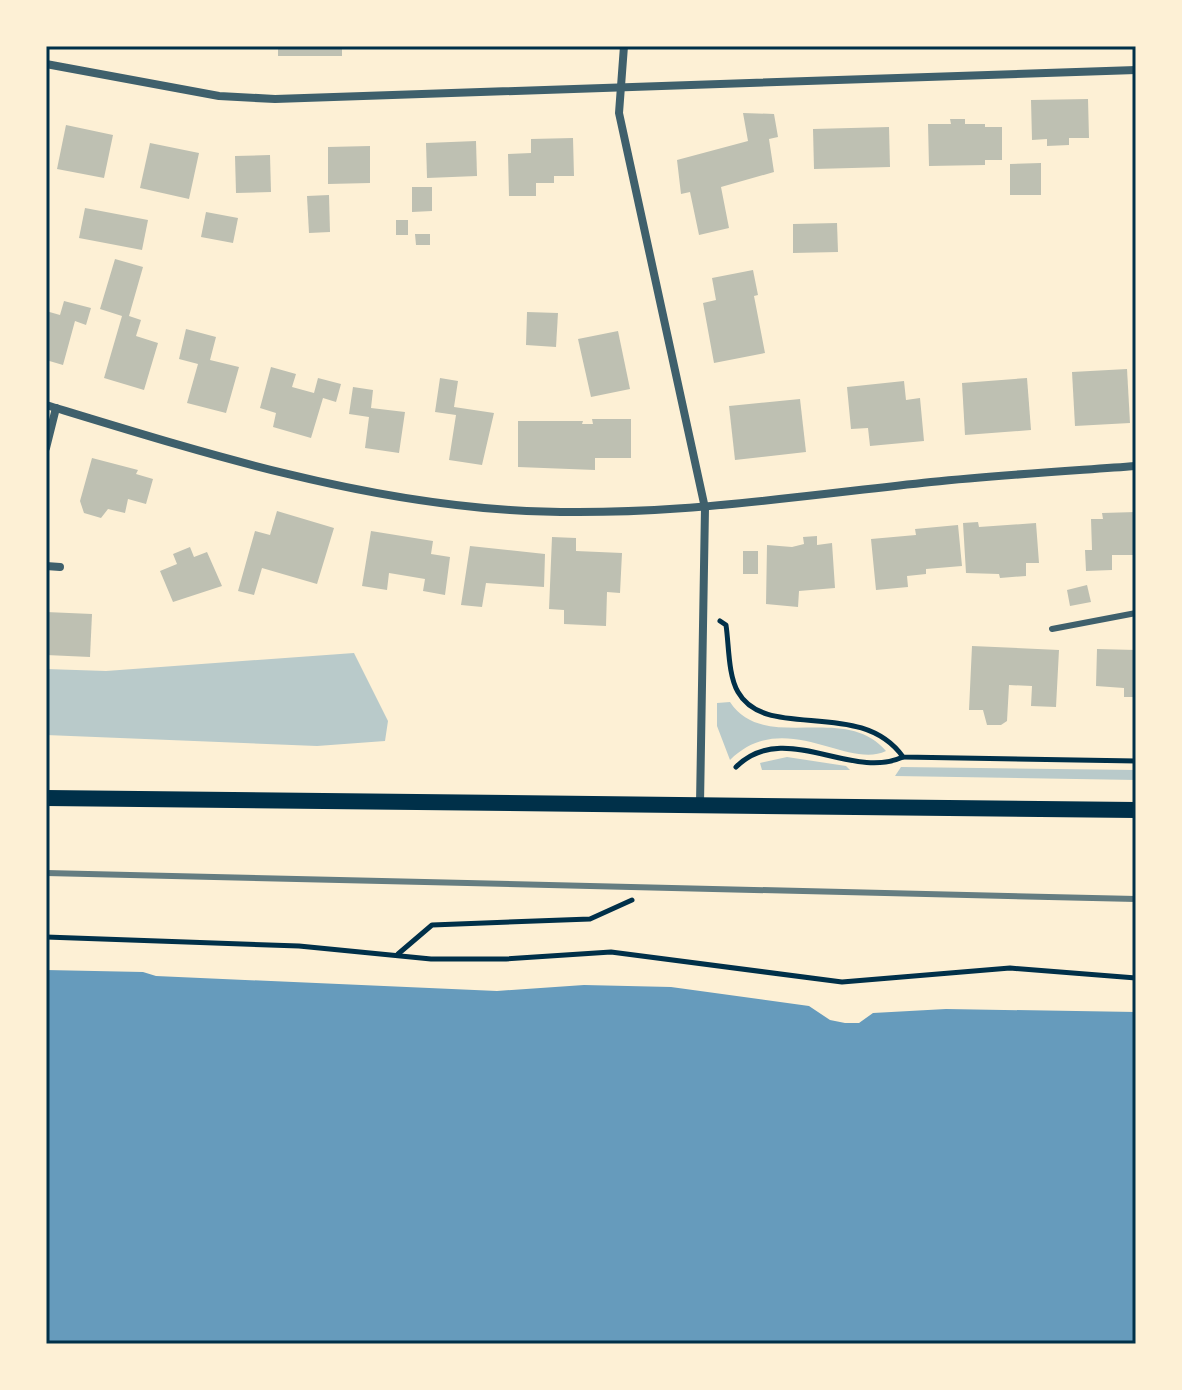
<svg xmlns="http://www.w3.org/2000/svg" width="1182" height="1390" viewBox="0 0 1182 1390" font-family="'Sofia Sans Condensed',sans-serif">
  <style>
    .green { fill: #b9caca }
    .water { fill: #669bbc }
    .building { fill: #bec0b2 }
    .lines { fill: none; stroke-linecap: round; stroke-linejoin: round }
    .path { stroke: #003049; stroke-width: 5 }
    .service { stroke: #3f606c; stroke-width: 6 }
    .minor { stroke: #3f606c; stroke-width: 8 }
    .secondary { stroke: #003049; stroke-width: 16 }
    .rail { stroke: #657d81; stroke-width: 6 }
    .neatline { fill: none; stroke: #003049; stroke-width: 3 }
  </style>
  <rect width="100%" height="100%" fill="#fdf0d5"/>
  <g class="green">
    <path d="M354,653L388,721L385,741L317,746L46,735V669L106,671Z"/>
    <path d="M730,702C764,754 845,702 886,751C847,770 784,707 730,760L717,726V703Z"/>
    <path d="M787,757L846,766L850,770H762L760,763Z"/>
    <path d="M901,767L1136,770V780L895,776Z"/>
  </g>
  <path class="water" d="M46,970L143,972L156,976L497,991L584,985L671,987L809,1006L830,1020L845,1023H859L873,1013L946,1009L1136,1012V1344H46Z"/>
  <g class="building">
    <rect x="278" y="46" width="64" height="10"/>
    <path d="M1088,99L1089,138H1069V145L1047,146V139L1032,140L1031,100Z"/>
    <path d="M743,113L774,114L778,137L769,139L774,172L721,187L729,228L699,235L690,192L681,194L677,160L748,141Z"/>
    <path d="M950,119H965V124H985V127H1002V160H985V165L929,166L928,124H951Z"/>
    <path d="M66,125L113,135L104,178L57,169Z"/>
    <path d="M889,127L890,167L814,169L813,129Z"/>
    <path d="M573,138L574,176H554V183H536V196H509L508,154L531,153V139Z"/>
    <path d="M476,141L477,176L427,178L426,143Z"/>
    <path d="M150,143L199,153L189,199L140,188Z"/>
    <path d="M370,146V183L328,184V147Z"/>
    <path d="M270,155L271,192L236,193L235,156Z"/>
    <path d="M1041,163V195H1010V164Z"/>
    <path d="M412,187H432V211L412,212Z"/>
    <path d="M329,195L330,232L309,233L307,196Z"/>
    <path d="M85,208L148,220L142,250L79,238Z"/>
    <path d="M206,212L238,218L233,243L201,237Z"/>
    <rect x="396" y="220" width="12" height="15"/>
    <path d="M837,223L838,252L793,253V224Z"/>
    <path d="M415,234H430V245H416Z"/>
    <path d="M115,259L143,267L129,316L141,320L136,336L158,343L144,390L104,378L122,316L100,309Z"/>
    <path d="M753,270L758,295L754,296L765,353L714,363L703,303L716,300L712,278Z"/>
    <path d="M64,301L91,308L86,325L75,321L63,365L46,360V311L60,315Z"/>
    <path d="M527,312L558,313L556,347L526,345Z"/>
    <path d="M186,329L216,337L210,360L239,367L226,413L187,403L198,364L179,359Z"/>
    <path d="M618,331L630,389L591,397L578,339Z"/>
    <path d="M271,367L296,374L292,387L314,393L318,378L341,384L336,402L323,398L311,438L273,427L276,413L260,408Z"/>
    <path d="M1127,369L1130,423L1075,426L1072,372Z"/>
    <path d="M440,378L458,381L454,407L494,413L482,465L449,460L456,415L435,412Z"/>
    <path d="M1027,378L1031,430L965,435L962,383Z"/>
    <path d="M904,381L906,400L920,398L924,441L870,446L868,428L851,429L847,387Z"/>
    <path d="M353,387L373,390L371,408L405,412L399,453L365,448L369,417L349,414Z"/>
    <path d="M800,399L806,452L735,460L729,406Z"/>
    <path d="M592,419H631V458H595V470L518,467V421H583L582,424H593Z"/>
    <path d="M92,458L138,470L136,474L153,479L146,504L128,499L125,513L108,509L101,518L84,513L80,501Z"/>
    <path d="M277,511L334,528L317,584L262,568L254,595L238,591L255,531L270,535Z"/>
    <path d="M1136,512V555H1112V570L1086,571L1085,550H1092L1091,519H1103L1102,513Z"/>
    <path d="M978,522L979,527L1036,523L1039,563H1026V576L1000,578L999,574L966,573L963,523Z"/>
    <path d="M958,525L962,566L926,569V574L907,576L908,587L876,590L871,539L916,535L915,529Z"/>
    <path d="M371,531L433,541L431,554L450,557L445,595L423,591L425,579L389,573L387,590L362,586Z"/>
    <path d="M817,536V545L832,543L835,588L799,591L798,607L766,604L767,545L792,547L804,544L803,537Z"/>
    <path d="M552,537L576,538V551L622,553L620,593L607,592L606,626L564,624V610L549,609Z"/>
    <path d="M470,546L545,554L544,587L486,583L482,607L461,605Z"/>
    <path d="M190,547L194,557L207,552L222,586L173,602L160,571L177,564L173,554Z"/>
    <rect x="743" y="551" width="15" height="23"/>
    <path d="M1087,585L1091,602L1070,606L1067,590Z"/>
    <path d="M46,612L92,614L90,657L46,655Z"/>
    <path d="M972,646L1059,650L1056,707L1031,706L1032,686L1009,685L1007,721L1001,725H987L983,710H969Z"/>
    <path d="M1097,649L1136,650V697H1124V688L1096,686Z"/>
  </g>
  <g class="lines">
    <g class="path">
      <path d="M720,621L726,625C729,645 728,675 738,692C766,742 861,697 903,757L1136,761"/>
      <path d="M736,767C785,719 850,781 903,757"/>
      <path d="M46,937L299,946L431,959H506L611,952L842,982L1010,968L1136,978"/>
      <path d="M398,954L432,925L590,919L632,900"/>
    </g>
    <path class="service" d="M1052,629L1136,613"/>
    <g class="minor">
      <path d="M624,46L619,113L705,508L700,804"/>
      <path d="M46,64L219,96L275,99L1136,70"/>
      <path d="M46,405C197,451 352,500 510,510C653,519 790,497 931,482C999,475 1068,471 1136,466"/>
      <path d="M46,448L56,408"/>
      <path d="M46,566L60,567"/>
    </g>
    <path class="secondary" d="M46,798L1136,810"/>
    <path class="rail" d="M46,873L1136,899"/>
  </g>
  <rect width="1182" height="1390" fill="none" stroke="#fdf0d5" stroke-width="96"/>
  <rect x="48" y="48" width="1086" height="1294" class="neatline"/>
</svg>
